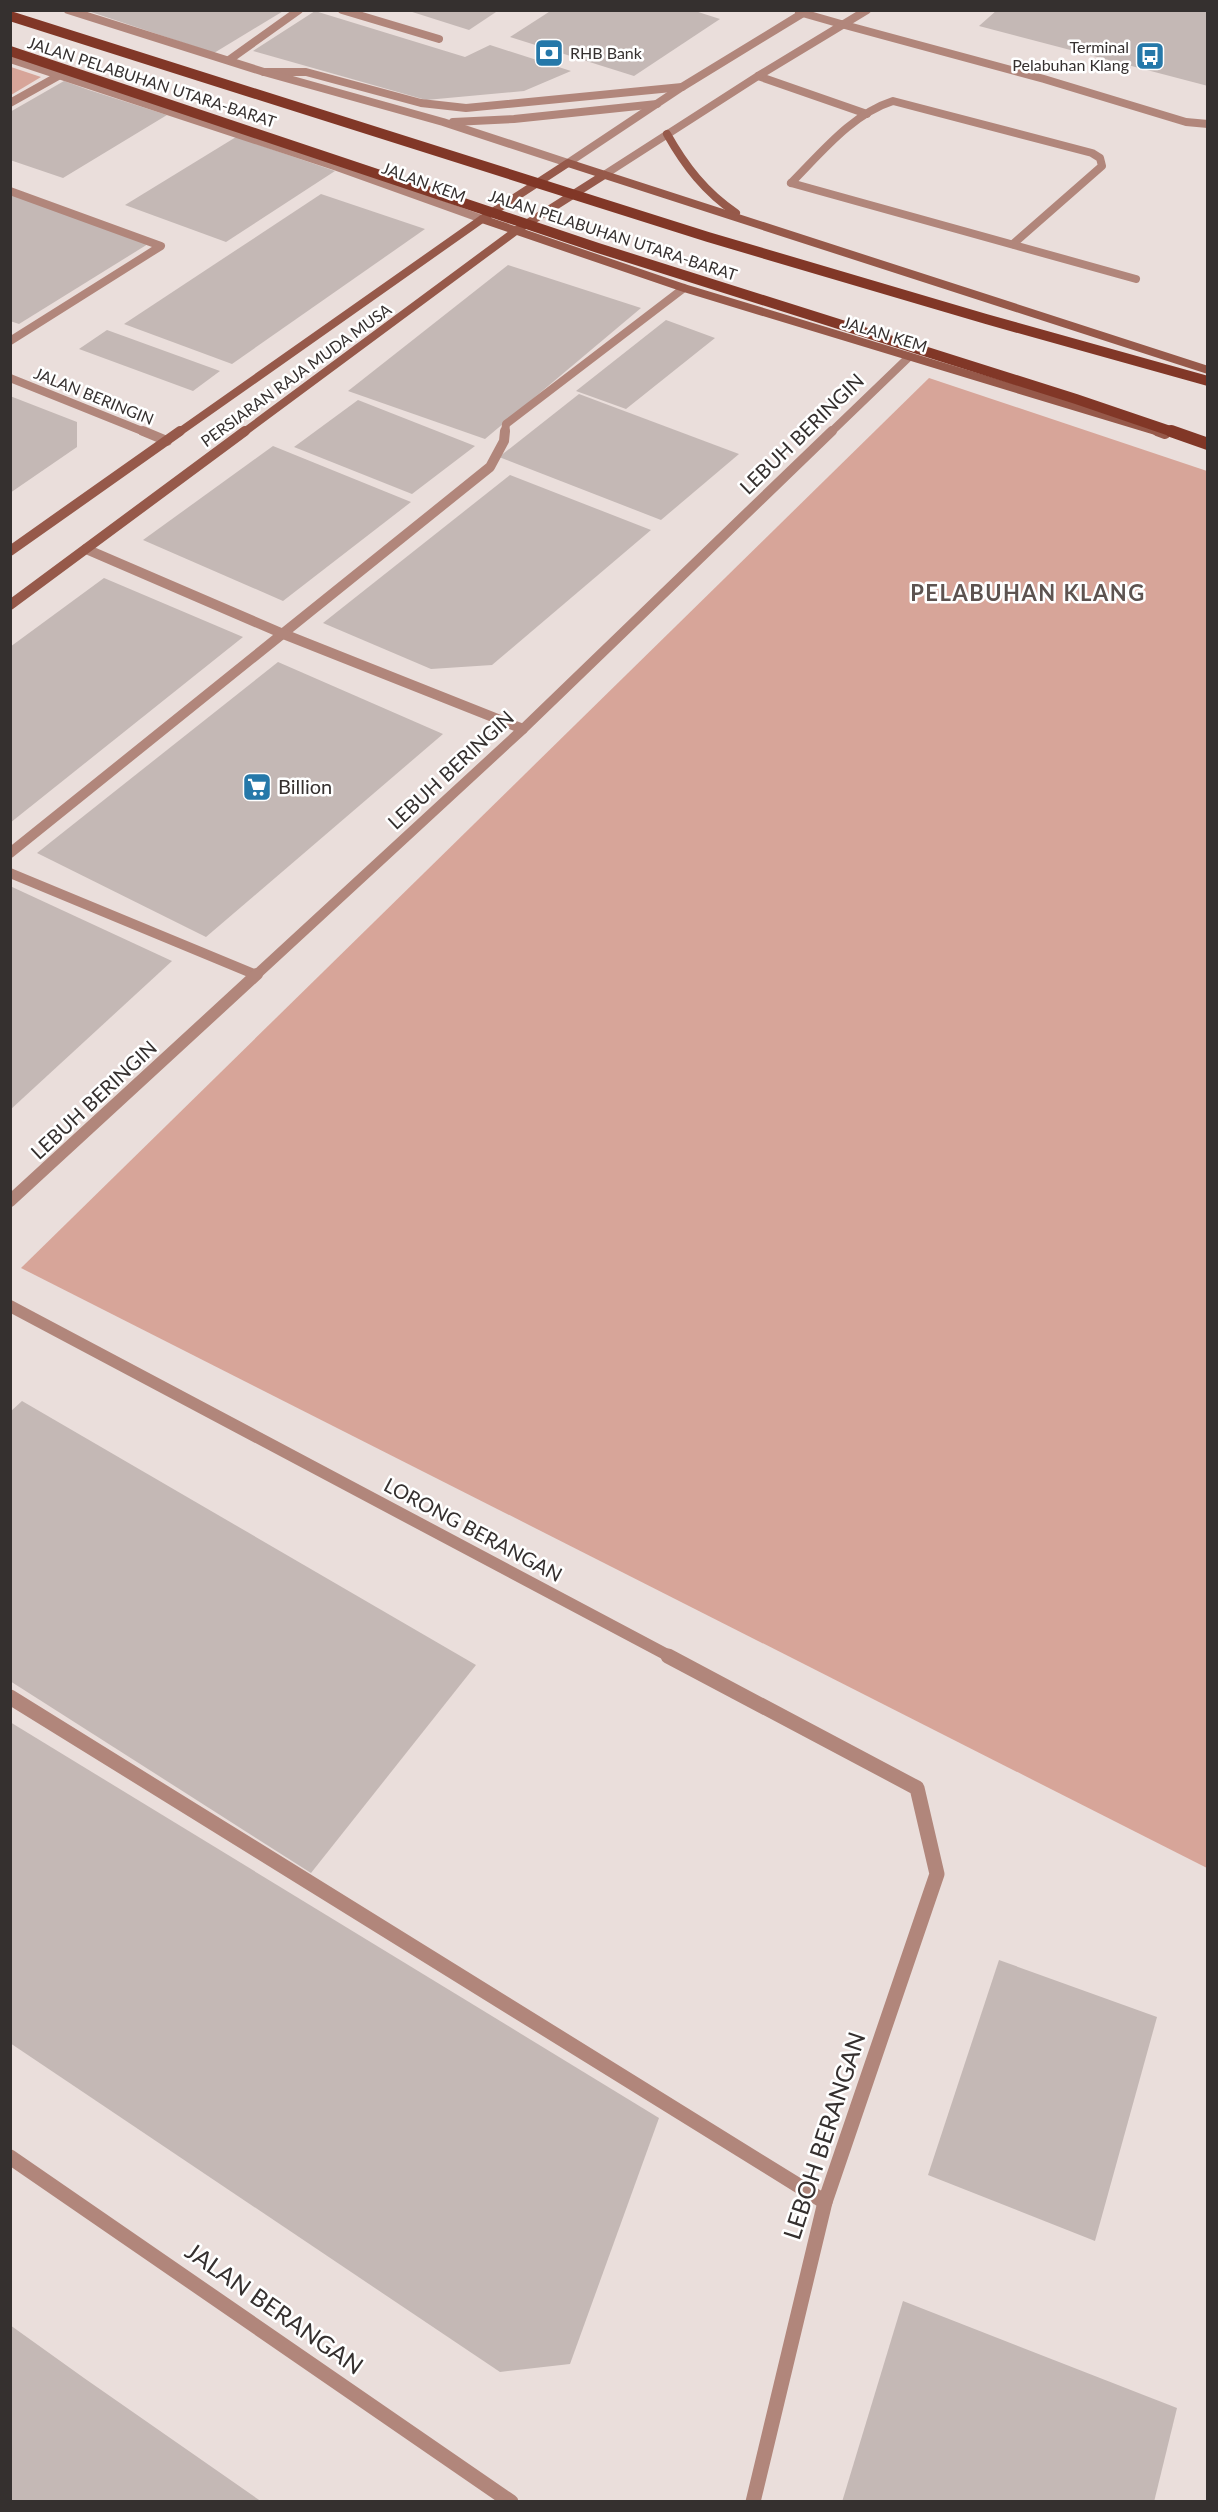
<svg xmlns="http://www.w3.org/2000/svg" width="1218" height="2512" viewBox="0 0 1218 2512" font-family="Lato,sans-serif">
  <style>
    .green { fill: #d7a599 }
    .building { fill: #c4b8b5 }
    .lines { fill: none; stroke-linecap: round; stroke-linejoin: round }
    .service-far2 { stroke: #b1867b; stroke-width: 8 }
    .service-far1 { stroke: #b1867b; stroke-width: 10 }
    .service { stroke: #b1867b; stroke-width: 15 }
    .minor-far3 { stroke: #b1867b; stroke-width: 8 }
    .minor-far2 { stroke: #b1867b; stroke-width: 10 }
    .minor-far1 { stroke: #b1867b; stroke-width: 12 }
    .minor { stroke: #b1867b; stroke-width: 15 }
    .tertiary { stroke: #b1867b; stroke-width: 8 }
    .secondary-far1 { stroke: #96594a; stroke-width: 8 }
    .secondary { stroke: #96594a; stroke-width: 10 }
    .primary-bridge-far1 { stroke: #813727; stroke-width: 10 }
    .primary-bridge { stroke: #813727; stroke-width: 12 }
    .labels { text-anchor: middle; stroke-width: 5; stroke-linejoin: round; paint-order: stroke }
    .far-poi-label { font-size: 16px; fill: #35302f; stroke: #fff; text-anchor: end }
    .far-street-label { font-size: 16px; fill: #35302f; stroke: #fff }
    .street-label { font-size: 20px; fill: #35302f; stroke: #fff }
    .poi-label { font-size: 20px; fill: #35302f; stroke: #fff; text-anchor: start }
    .far-district-label { font-size: 22px; font-weight: bold; letter-spacing: 1.5px; fill: #5d5350; stroke: #fff }
    .near-street-label { font-size: 24px; fill: #35302f; stroke: #fff }
  </style>
  <rect width="100%" height="100%" fill="#eadedb"/>
  <g class="green">
    <path d="M11,67L41,77L11,95Z"/>
    <path d="M929,378L1207,471V1868L21,1268Z"/>
  </g>
  <g class="building">
    <path d="M85,10H285L214,53Z"/>
    <path d="M406,10H499L469,30Z"/>
    <path d="M552,10H692L720,19L634,76L510,37Z"/>
    <path d="M997,10H1208V86L979,26Z"/>
    <path d="M315,11L465,57L490,45L571,71L524,91L426,100L253,51Z"/>
    <path d="M64,81L89,90L167,115L63,178L10,160V112Z"/>
    <path d="M236,137L335,171L226,242L125,205Z"/>
    <path d="M10,192L148,244L19,324L10,321Z"/>
    <path d="M321,194L425,229L232,364L124,324Z"/>
    <path d="M508,265L641,308L485,439L348,391Z"/>
    <path d="M666,320L715,338L626,409L576,391Z"/>
    <path d="M107,330L220,371L193,391L79,349Z"/>
    <path d="M579,394L739,454L661,520L499,457Z"/>
    <path d="M10,396L77,422V447L10,493Z"/>
    <path d="M358,400L475,446L412,494L294,447Z"/>
    <path d="M273,446L411,502L283,601L143,540Z"/>
    <path d="M510,475L651,530L492,665L431,669L323,623Z"/>
    <path d="M104,578L243,637L10,823V647Z"/>
    <path d="M278,662L443,734L206,937L37,853Z"/>
    <path d="M10,886L172,961L10,1110Z"/>
    <path d="M22,1401L476,1665L311,1873L10,1681V1412Z"/>
    <path d="M10,1722L659,2118L570,2364L500,2372L10,2043Z"/>
    <path d="M999,1960L1157,2017L1095,2241L928,2175Z"/>
    <path d="M903,2301L1177,2408L1154,2502H842Z"/>
    <path d="M10,2325L84,2378L262,2502H10Z"/>
  </g>
  <g class="lines">
    <g class="service-far2">
      <path d="M342,10L439,39"/>
      <path d="M841,24L1044,79L1186,122L1208,124"/>
      <path d="M229,60L299,10"/>
      <path d="M264,72H306L421,103L466,108L682,87"/>
      <path d="M758,76L867,114"/>
      <path d="M10,103L60,75"/>
      <path d="M791,183C821,153 852,114 893,101L1092,153L1100,158L1102,166L1013,244"/>
      <path d="M791,183L1136,279"/>
      <path d="M10,191L161,246L10,341"/>
      <path d="M505,433L506,424L684,288"/>
    </g>
    <g class="service-far1">
      <path d="M10,853L490,467L504,441L505,431"/>
      <path d="M10,873L256,975"/>
    </g>
    <path class="service" d="M10,1697L825,2202"/>
    <g class="minor-far3">
      <path d="M799,12L841,24"/>
      <path d="M568,163L682,87L808,10"/>
      <path d="M604,175L758,76L867,10"/>
      <path d="M10,378L147,433"/>
      <path d="M830,433L909,357"/>
    </g>
    <g class="minor-far2">
      <path d="M143,431L167,441"/>
      <path d="M86,549L281,633L523,729"/>
      <path d="M255,976L523,729L832,431"/>
    </g>
    <g class="minor-far1">
      <path d="M10,1201L257,974"/>
      <path d="M10,1306L671,1657"/>
    </g>
    <g class="minor">
      <path d="M668,1656L917,1788L937,1874L825,2202L753,2502"/>
      <path d="M10,2157L511,2502"/>
    </g>
    <g class="tertiary">
      <path d="M68,10L264,72L443,122L568,163"/>
      <path d="M10,59L337,167L482,219"/>
      <path d="M453,122L514,119L657,104"/>
    </g>
    <g class="secondary-far1">
      <path d="M667,134C685,166 705,192 736,213"/>
      <path d="M482,219L684,288L1162,433"/>
      <path d="M178,433L482,219L568,163L1208,370"/>
      <path d="M243,433L517,230L604,175"/>
    </g>
    <g class="secondary">
      <path d="M1157,431L1165,434"/>
      <path d="M10,551L180,431"/>
      <path d="M10,605L245,431"/>
    </g>
    <g class="primary-bridge-far1">
      <path d="M10,16L708,237L986,319L1208,381"/>
      <path d="M10,51L598,248L1076,399L1176,433"/>
    </g>
    <path class="primary-bridge" d="M1171,431L1208,444"/>
  </g>
  <defs>
    <g id="bank-square" transform="scale(1.5)"><rect x="-9" y="-9" width="18" height="18" rx="4" fill="#2578a9" stroke="#fff"/><path d="M-6-4H6V4H-6ZM0-2.3a2.3 2.3 0 1 0 0 4.6a2.3 2.3 0 1 0 0-4.6Z" fill="#fff"/></g>
    <g id="bus-square" transform="scale(1.5)"><rect x="-9" y="-9" width="18" height="18" rx="4" fill="#2578a9" stroke="#fff"/><path d="M-5-6H5V4H4V6H2V4H-2V6H-4V4H-5ZM-3.5-4V0h7V-4ZM-3.5 1.2v1.5H-2V1.2ZM2 1.2v1.5H3.5V1.2Z" fill="#fff"/></g>
    <g id="supermarket-square" transform="scale(1.5)"><rect x="-9" y="-9" width="18" height="18" rx="4" fill="#2578a9" stroke="#fff"/><path d="M-6-5.5h2.5l.6 2H6L4.5 2H-2.5L-4.4-4H-6ZM-1.5 3.2a1.3 1.3 0 1 0 .1 0ZM3 3.2a1.3 1.3 0 1 0 .1 0Z" fill="#fff"/></g>
  </defs>
  <g fill-rule="evenodd">
    <use href="#bank-square" x="549" y="53"/>
    <use href="#bus-square" x="1150" y="56"/>
    <use href="#supermarket-square" x="257" y="787"/>
  </g>
  <g class="labels">
    <g class="far-poi-label">
      <text x="1129" y="53">Terminal<tspan x="1129" dy="18">Pelabuhan Klang</tspan></text>
      <text x="570" y="59" text-anchor="start">RHB Bank</text>
    </g>
    <g class="far-street-label">
      <text transform="translate(152 82) rotate(18)" y="6">JALAN PELABUHAN UTARA-BARAT</text>
      <text transform="translate(424 182) rotate(20)" y="6">JALAN KEM</text>
      <text transform="translate(613 235) rotate(18)" y="6">JALAN PELABUHAN UTARA-BARAT</text>
      <text transform="translate(885 334) rotate(17)" y="6">JALAN KEM</text>
      <text transform="translate(296 375) rotate(-36)" y="6">PERSIARAN RAJA MUDA MUSA</text>
      <text transform="translate(94 396) rotate(22)" y="6">JALAN BERINGIN</text>
    </g>
    <g class="street-label">
      <text transform="translate(802 434) rotate(-44)" y="7">LEBUH BERINGIN</text>
      <text transform="translate(451 770) rotate(-43)" y="7">LEBUH BERINGIN</text>
      <text transform="translate(94 1100) rotate(-43)" y="7">LEBUH BERINGIN</text>
      <text transform="translate(473 1530) rotate(28)" y="7">LORONG BERANGAN</text>
    </g>
    <g class="poi-label">
      <text x="278" y="794">Billion</text>
    </g>
    <g class="far-district-label">
      <text x="1028" y="601">PELABUHAN KLANG</text>
    </g>
    <g class="near-street-label">
      <text transform="translate(825 2136) rotate(-72)" y="8">LEBOH BERANGAN</text>
      <text transform="translate(274 2309) rotate(35)" y="8">JALAN BERANGAN</text>
    </g>
  </g>
  <rect width="1218" height="2512" fill="none" stroke="#35302f" stroke-width="24"/>
</svg>
